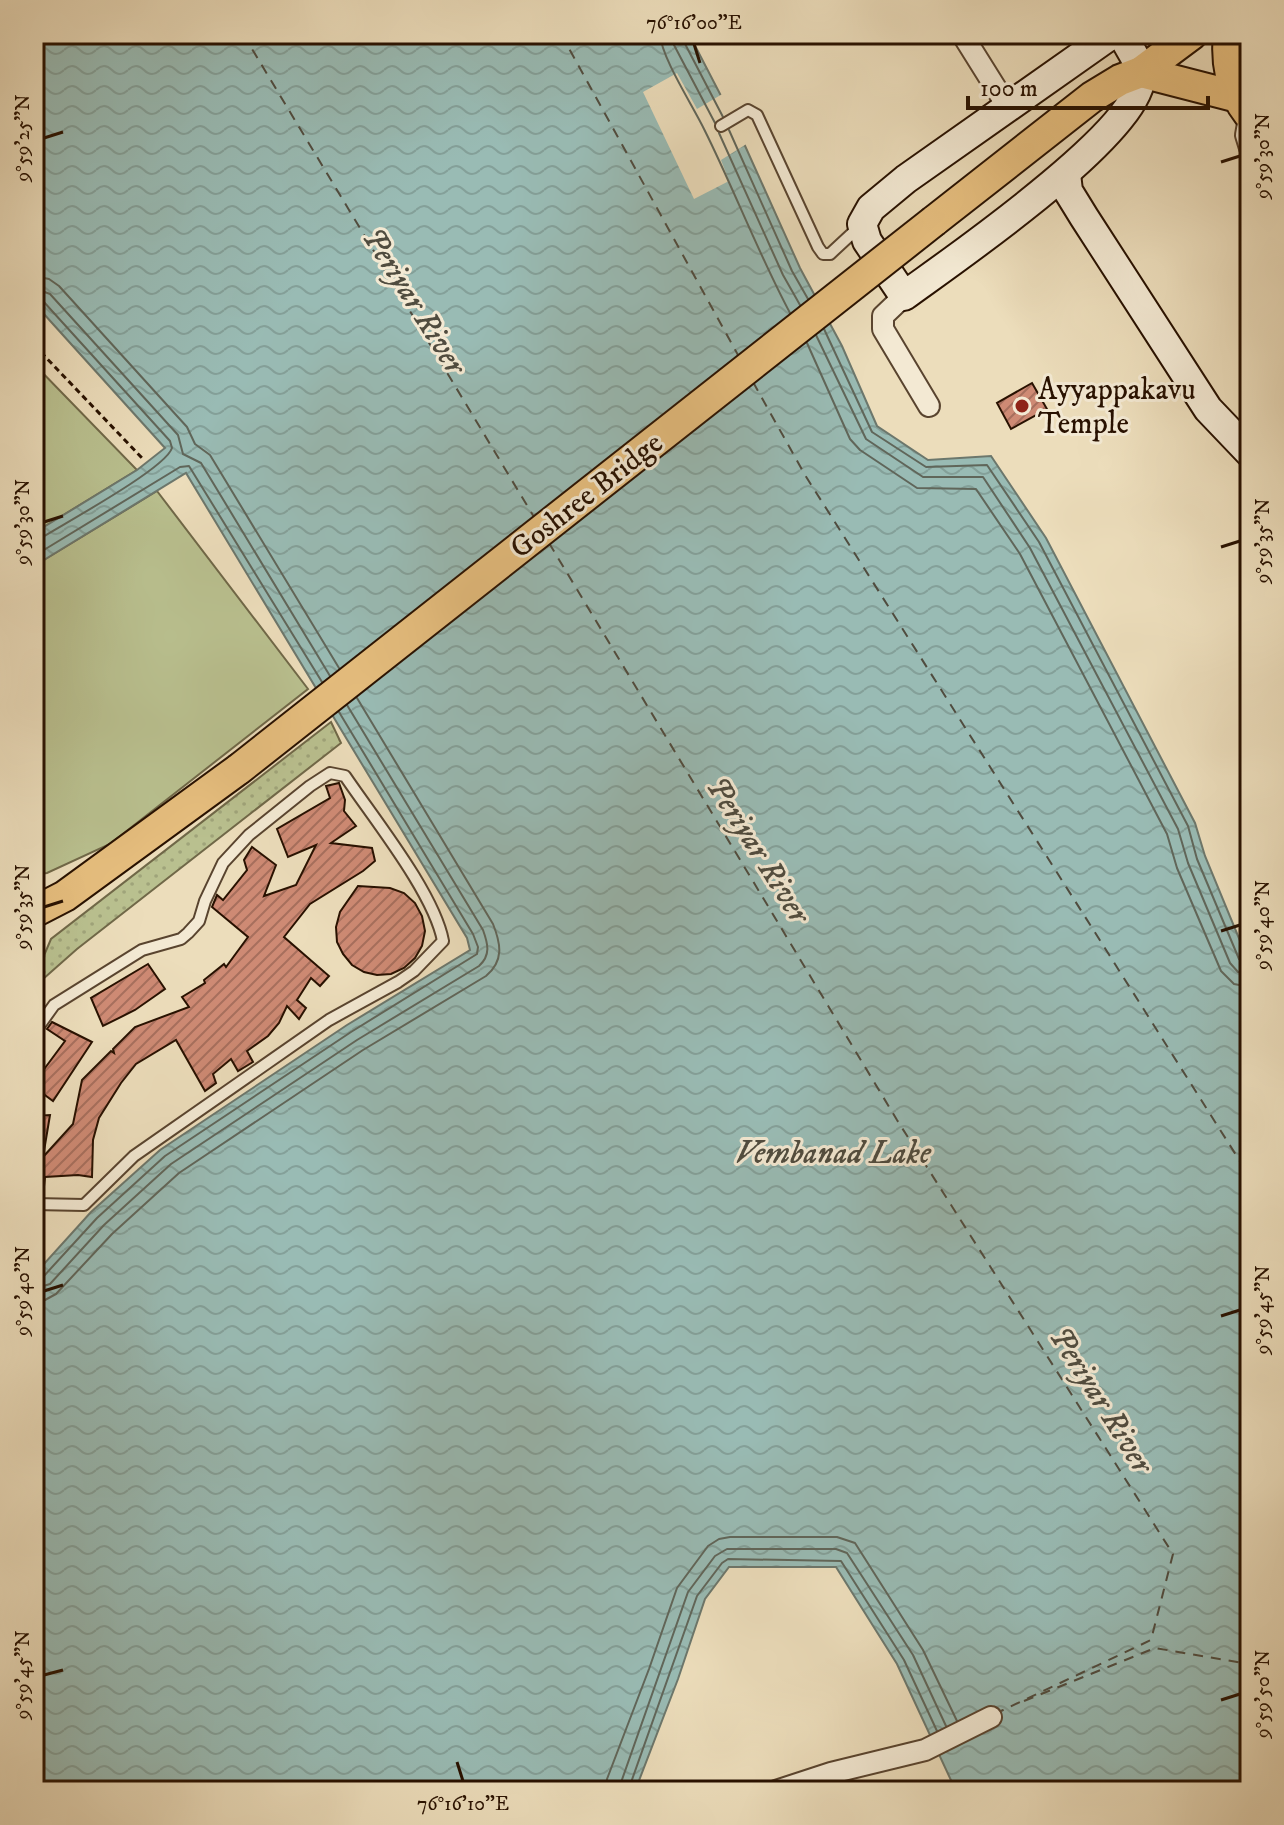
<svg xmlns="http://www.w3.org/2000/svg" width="1284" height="1825" viewBox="0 0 1284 1825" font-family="'IM FELL DW Pica',serif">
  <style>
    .green { fill: #b9c08f; stroke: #706848; stroke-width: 2 }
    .park { fill: url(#park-dots); stroke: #706848; stroke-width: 2 }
    .water { fill: url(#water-waves); stroke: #6c776c; stroke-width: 2 }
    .pier { fill: #ecddbb }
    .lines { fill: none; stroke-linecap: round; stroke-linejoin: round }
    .shore { stroke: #60665a; stroke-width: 2 }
    .ferry { stroke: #504c3f; stroke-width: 2; stroke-dasharray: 10 8; stroke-linecap: butt }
    .building { fill: url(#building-hatch); stroke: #281100; stroke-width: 2 }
    .lane-casing { stroke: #59442f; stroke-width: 14 }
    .street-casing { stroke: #59442f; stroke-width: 24 }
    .secondary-casing { stroke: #281100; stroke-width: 32 }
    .primary-casing { stroke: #281100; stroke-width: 34 }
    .highway-casing { stroke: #281100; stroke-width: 38 }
    .path { stroke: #281100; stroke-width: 3; stroke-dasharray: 6 4; stroke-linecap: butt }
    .lane { stroke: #f3e9d3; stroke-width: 10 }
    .street { stroke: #f3e9d3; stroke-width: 20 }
    .secondary { stroke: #f3e9d3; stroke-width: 28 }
    .primary { stroke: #e6be7e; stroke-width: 30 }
    .highway { stroke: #e6be7e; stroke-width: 34 }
    .primary-bridge-casing { stroke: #281100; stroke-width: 34; stroke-linecap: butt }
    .primary-bridge { stroke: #e6be7e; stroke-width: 30 }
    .ticks { fill: none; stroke: #281100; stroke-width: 3 }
    .poi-dot { fill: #8f2418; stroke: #f3e9d3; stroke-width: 3 }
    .labels { text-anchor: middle; stroke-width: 6; stroke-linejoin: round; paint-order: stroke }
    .poi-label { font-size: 30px; fill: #281100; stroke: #f3e9d3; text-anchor: start }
    .street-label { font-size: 30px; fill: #281100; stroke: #f3e9d3 }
    .water-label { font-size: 32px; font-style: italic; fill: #504c3f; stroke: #f3e9d3 }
    .neatline { fill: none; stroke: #281100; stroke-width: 3 }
    .ticks-label { font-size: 20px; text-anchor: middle; fill: #281100 }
  </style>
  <defs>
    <pattern id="park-dots" width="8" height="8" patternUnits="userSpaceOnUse" patternTransform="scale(2)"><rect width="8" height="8" fill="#b9c08f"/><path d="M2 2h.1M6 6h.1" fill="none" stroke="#9fa47a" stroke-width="1.8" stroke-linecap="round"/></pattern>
    <pattern id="water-waves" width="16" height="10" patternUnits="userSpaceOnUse" patternTransform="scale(2)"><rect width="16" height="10" fill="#99bbb4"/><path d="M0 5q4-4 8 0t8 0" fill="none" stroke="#84a099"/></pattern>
    <pattern id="building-hatch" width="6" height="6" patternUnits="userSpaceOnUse" patternTransform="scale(2)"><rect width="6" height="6" fill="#ce8a74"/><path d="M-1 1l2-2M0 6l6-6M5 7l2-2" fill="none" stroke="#a76f5d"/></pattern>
  </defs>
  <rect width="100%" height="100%" fill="#ecddbb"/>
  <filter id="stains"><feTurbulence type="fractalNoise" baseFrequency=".0025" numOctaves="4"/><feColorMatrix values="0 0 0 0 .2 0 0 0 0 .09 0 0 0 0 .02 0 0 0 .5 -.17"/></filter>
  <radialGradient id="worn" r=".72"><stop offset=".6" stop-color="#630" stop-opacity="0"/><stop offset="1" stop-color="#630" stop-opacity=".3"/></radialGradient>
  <g class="green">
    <path d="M34,364L137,470L34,533Z"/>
    <path d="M157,491L308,689L110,844L47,873L34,875V566Z"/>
  </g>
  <path class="park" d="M331,722L341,743L77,949L34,987V979L51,939Z"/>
  <path class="water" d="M34,34H689L733,119L800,268L842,346L877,426L928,460L991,456L1046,538L1195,823L1205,856L1250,965V1791H956L897,1664L836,1567H729L705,1599L678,1679L635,1791H34V1275L91,1212L160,1150L347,1025L470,950L467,938L186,473L34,566V533L137,470L165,448L34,303Z"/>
  <path class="pier" d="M677,73L697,109L724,93L748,143L721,160L729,181L694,199L643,92Z"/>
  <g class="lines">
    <g class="shore">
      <path d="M660,34C661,57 693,106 704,129C734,189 758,253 790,313"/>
      <path d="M672,34L674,45L715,123"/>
      <path d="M682,34L683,40L723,117"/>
      <path d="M729,130L792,271L808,299"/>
      <path d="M719,133L783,275L800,305"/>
      <path d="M34,276L49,279L59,286L187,427L195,444L210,455L339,668"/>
      <path d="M34,288L50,294L178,435L183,454L201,463L330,676"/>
      <path d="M34,298L43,301L170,441L172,448C165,469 65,523 41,538L34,539"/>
      <path d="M824,329L872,432L926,467L987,465L1039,542L1188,826L1197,859L1239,959L1244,964H1250"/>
      <path d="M816,335L866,439L923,477H983L1030,548L1178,829L1188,863L1230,963L1238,972L1250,974"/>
      <path d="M807,343L850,439L860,450L917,488L976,489L1020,554L1167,834L1177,868L1221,971L1234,984L1250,987"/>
      <path d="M34,556L180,467L189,466L322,682"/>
      <path d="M34,1279L43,1277L97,1218L165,1156L351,1032L477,954L478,947L473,934L339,712"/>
      <path d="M34,1289L50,1284L104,1225L171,1164L357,1040L479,966C491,955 488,944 483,930L347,705"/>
      <path d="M34,1301L45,1300L56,1294L112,1234L179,1173L363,1050L486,976C504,961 501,944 493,924L357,698"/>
      <path d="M606,1791L607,1779L649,1669L677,1588L708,1546L719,1539L730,1537H837L855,1543L923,1650L957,1721"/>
      <path d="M618,1791L688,1592L715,1556L727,1549H836L847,1553L913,1655L946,1726"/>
      <path d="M628,1791L697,1596L722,1563L728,1559L841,1561L904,1660L937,1731"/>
    </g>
    <g class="ferry">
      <path d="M243,34L534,517"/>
      <path d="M561,34L738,355"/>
      <path d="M753,382L805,475L1250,1177"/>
      <path d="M549,543L897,1120L1173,1554L1151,1640L1001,1711"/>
      <path d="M1024,1701L1155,1648L1243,1663L1250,1673"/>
    </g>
  </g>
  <g class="building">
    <path d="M1032,383L1047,409L1011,429L997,403Z"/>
    <path d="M339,783L345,800L344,811L356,826L331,843L372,848L375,861L363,871L310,904L284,937L329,976L320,986L311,978L297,1000L306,1008L299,1019L287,1006L279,1023L268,1036L247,1051L253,1062L238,1071L231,1059L213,1074L216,1083L205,1091L176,1040L136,1064L121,1083L99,1118L93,1140L92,1177L78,1175L45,1177L43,1196H34V1116L50,1115L43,1157L73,1124L82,1080L111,1051L114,1053L113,1049L135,1027L189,1007L182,997L205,983L204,980L224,964L226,967L248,937L212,907L217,895L223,900L247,870L244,860L252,847L276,865L264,896L296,885L316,845L288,857L277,829L330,798L326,786Z"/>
    <path d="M358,886L390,888L404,893L415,903L422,916L425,931L422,946L415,958L404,968L391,974L377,975L364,972L352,965L343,954L337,942L336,927L340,912Z"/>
    <path d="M148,964L165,989L135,1010L103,1026L91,998Z"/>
    <path d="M52,1022L92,1042L53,1101L34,1087V1075L39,1076L65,1041L47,1029Z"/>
  </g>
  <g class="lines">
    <g class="lane-casing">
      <g id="lane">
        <path d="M721,126L748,110L757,115L818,247L823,254H830L858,228"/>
        <path d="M34,1033L54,1005L142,950L181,939L188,933L199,921L205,901L223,863L249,835L310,786L330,773L345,776C374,819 434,893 443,941L414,971L398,982L329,1020L134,1156L84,1205L34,1204"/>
      </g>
    </g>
    <g class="street-casing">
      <g id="street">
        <path d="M962,34L1007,106"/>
        <path d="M1250,112L1246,135L1250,148"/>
        <path d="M904,296L883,316V329L929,406"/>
        <path d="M776,1791L831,1773L925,1750L991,1717"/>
      </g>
    </g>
    <g class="secondary-casing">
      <g id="secondary">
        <path d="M1112,34L906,179L871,208L862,224L867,241L904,296C950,262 1147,129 1141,72C1139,61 1127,45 1122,34"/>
        <path d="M1066,174L1068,191L1084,217L1208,409L1250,453"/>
      </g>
    </g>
    <g class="primary-casing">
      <g id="primary">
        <path d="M1141,72L1238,97"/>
        <path d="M934,221L1092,97L1120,80L1141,72L1192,34"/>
        <path d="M34,912L65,896L239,769"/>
      </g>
    </g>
    <g class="highway-casing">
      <path id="highway" d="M1231,34C1228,61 1233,91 1250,112"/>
    </g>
    <path class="path" d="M34,345L142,458"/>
    <use href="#lane" class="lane"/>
    <use href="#street" class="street"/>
    <use href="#secondary" class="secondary"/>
    <use href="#primary" class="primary"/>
    <use href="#highway" class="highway"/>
    <g class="primary-bridge-casing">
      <path id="primary-bridge" d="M239,769L934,221"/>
    </g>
    <use href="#primary-bridge" class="primary-bridge"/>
  </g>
  <path class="ticks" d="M694,44L700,63M44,138L63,132M1221,162L1240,156M44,522L63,516M1221,547L1240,541M44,907L63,901M1221,931L1240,925M44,1291L63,1285M1221,1316L1240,1310M44,1675L63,1670M1221,1700L1240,1694M457,1762L463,1781"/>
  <circle class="poi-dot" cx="1022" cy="406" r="8"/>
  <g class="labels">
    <g class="poi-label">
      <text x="1038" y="399">Ayyappakavu<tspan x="1038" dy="34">Temple</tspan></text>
    </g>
    <g class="street-label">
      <text transform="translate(586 495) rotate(-38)" y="10">Goshree Bridge</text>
    </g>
    <g class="water-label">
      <text transform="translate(415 300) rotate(58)" y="11">Periyar River</text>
      <text transform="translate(759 849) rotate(58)" y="11">Periyar River</text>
      <text x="833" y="1163">Vembanad Lake</text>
      <text transform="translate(1102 1399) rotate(58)" y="11">Periyar River</text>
    </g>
  </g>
  <rect width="1284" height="1825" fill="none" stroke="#ecddbb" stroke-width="88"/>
  <path d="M968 96v12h240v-12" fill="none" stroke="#281100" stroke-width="4"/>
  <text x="980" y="96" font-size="24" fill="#281100" stroke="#f3e9d3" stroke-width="6" paint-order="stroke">100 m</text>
  <rect x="44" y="44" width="1196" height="1737" class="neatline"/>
  <g class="ticks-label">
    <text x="694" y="29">76°16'00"E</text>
    <text transform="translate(22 138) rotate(-90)" y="7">9°59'25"N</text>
    <text transform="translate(1262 156) rotate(-90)" y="7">9°59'30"N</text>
    <text transform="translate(22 522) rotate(-90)" y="7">9°59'30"N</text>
    <text transform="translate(1262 541) rotate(-90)" y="7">9°59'35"N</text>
    <text transform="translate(22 907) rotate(-90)" y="7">9°59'35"N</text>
    <text transform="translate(1262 925) rotate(-90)" y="7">9°59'40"N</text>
    <text transform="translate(22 1291) rotate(-90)" y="7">9°59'40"N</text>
    <text transform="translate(1262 1310) rotate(-90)" y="7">9°59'45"N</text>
    <text transform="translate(22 1675) rotate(-90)" y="7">9°59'45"N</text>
    <text transform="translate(1262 1694) rotate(-90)" y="7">9°59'50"N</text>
    <text x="463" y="1810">76°16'10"E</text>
  </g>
  <rect width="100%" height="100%" filter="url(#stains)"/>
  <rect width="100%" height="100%" fill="url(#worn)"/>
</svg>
